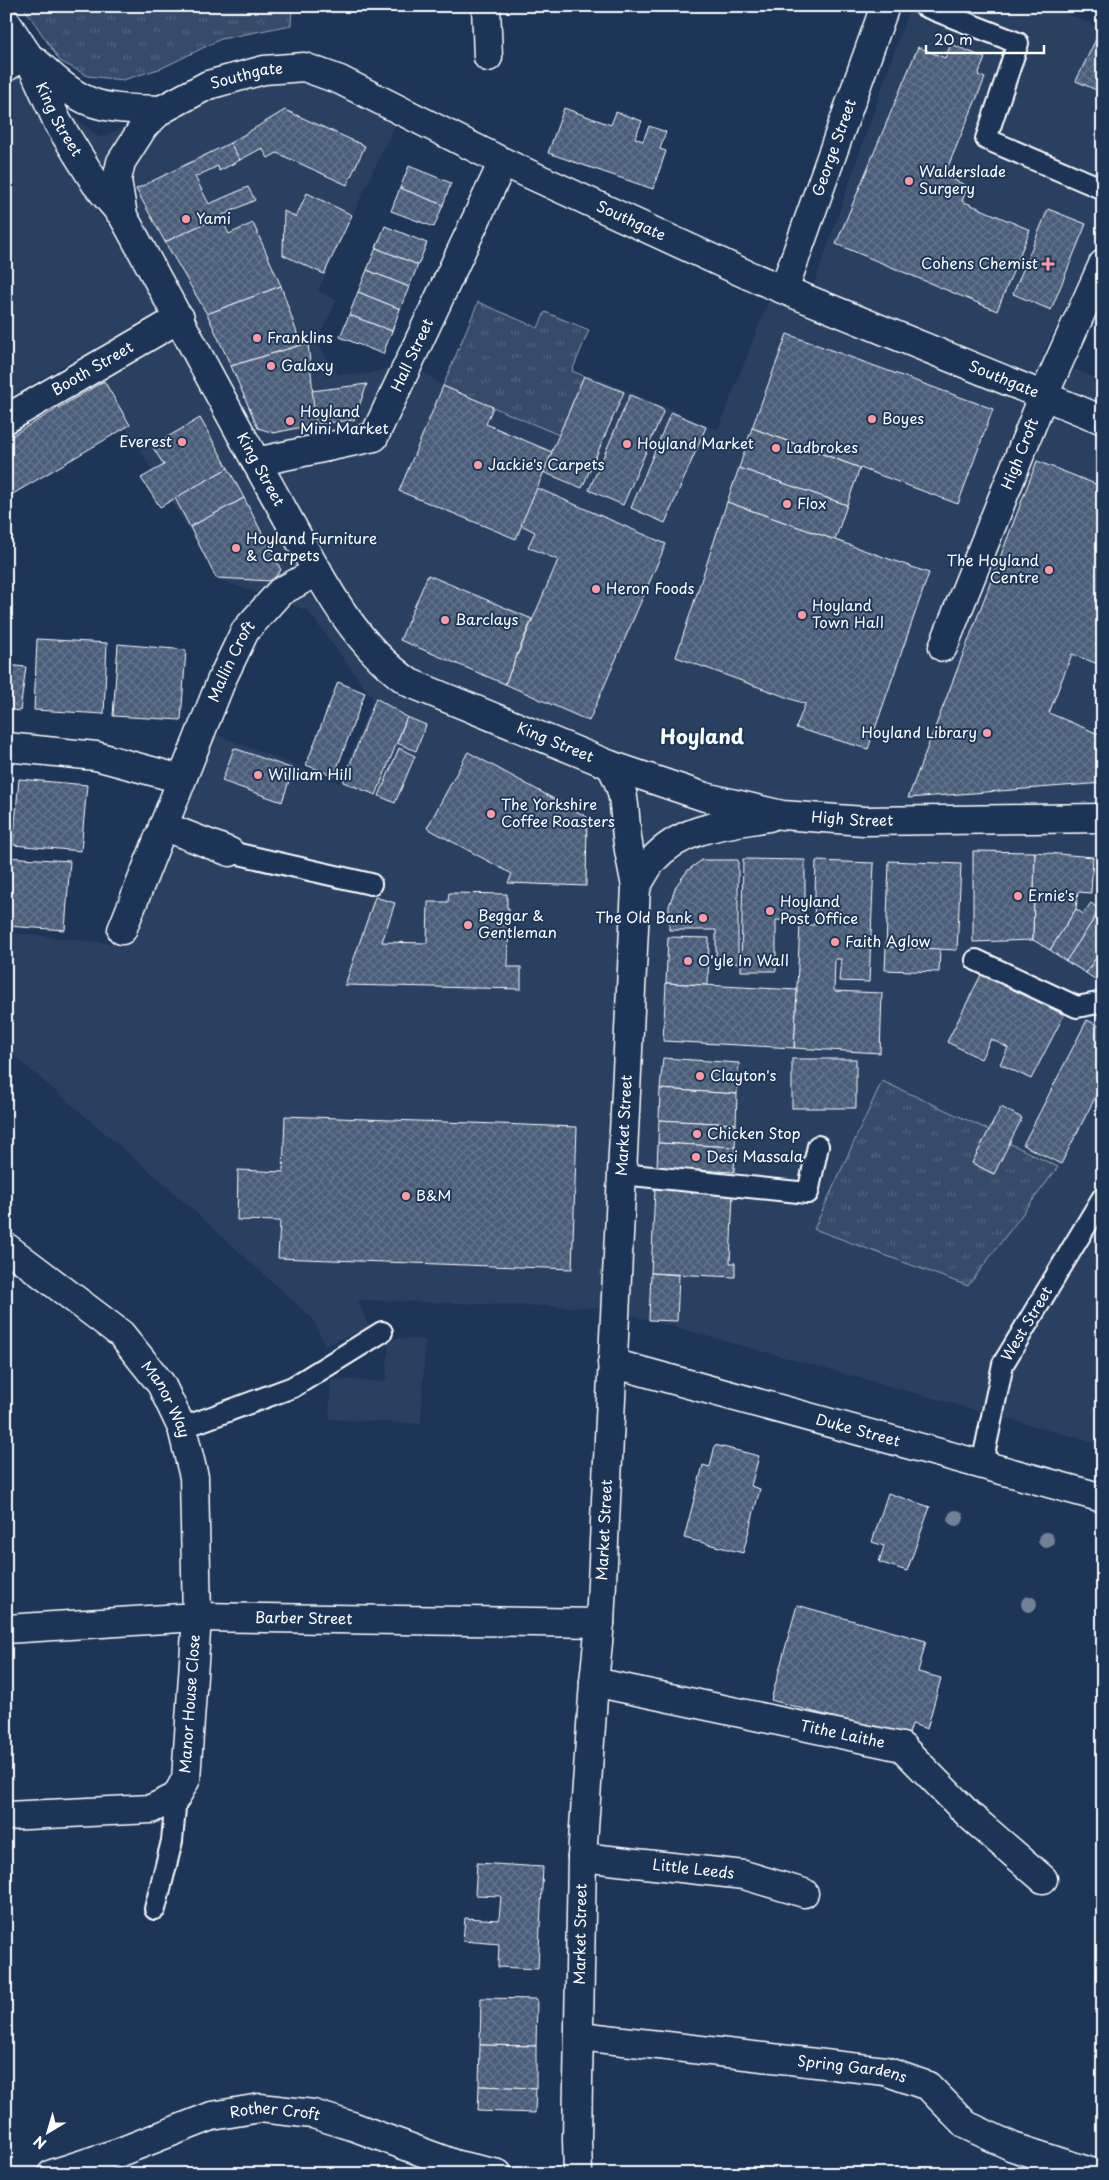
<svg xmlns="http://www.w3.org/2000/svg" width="1109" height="2180" viewBox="0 0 1109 2180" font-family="'Playpen Sans',sans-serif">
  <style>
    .built { fill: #2a4161 }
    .grass { fill: url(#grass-tufts); stroke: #9aa5b4 }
    .building { fill: url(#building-cross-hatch); stroke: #fff }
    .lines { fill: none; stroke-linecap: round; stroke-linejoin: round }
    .lane-casing { stroke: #fff; stroke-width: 24 }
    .street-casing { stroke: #fff; stroke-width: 31 }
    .secondary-casing { stroke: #fff; stroke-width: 31 }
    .lane { stroke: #1d3557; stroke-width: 20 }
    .street { stroke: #1d3557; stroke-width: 28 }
    .secondary { stroke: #1d3557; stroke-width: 28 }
    .tree { fill: #738196 }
    .poi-dot { fill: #ff9aa2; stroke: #1d3557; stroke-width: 2 }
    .labels { text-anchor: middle; stroke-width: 4; stroke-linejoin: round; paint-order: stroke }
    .street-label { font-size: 15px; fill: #fff; stroke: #1d3557 }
    .poi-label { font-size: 15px; fill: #fff; stroke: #1d3557; text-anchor: start }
    .district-label { font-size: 20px; font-weight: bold; fill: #fff; stroke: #1d3557 }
  </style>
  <defs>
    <pattern id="grass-tufts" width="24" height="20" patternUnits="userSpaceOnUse" patternTransform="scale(1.25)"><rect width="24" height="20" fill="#364b69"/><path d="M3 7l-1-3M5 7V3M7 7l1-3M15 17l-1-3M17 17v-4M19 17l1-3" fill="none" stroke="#546680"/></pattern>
    <pattern id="building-cross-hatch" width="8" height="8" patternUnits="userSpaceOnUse" patternTransform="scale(1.25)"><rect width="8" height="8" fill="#4a5d79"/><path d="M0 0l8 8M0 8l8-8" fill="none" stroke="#65758d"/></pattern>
  </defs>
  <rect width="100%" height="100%" fill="#1d3557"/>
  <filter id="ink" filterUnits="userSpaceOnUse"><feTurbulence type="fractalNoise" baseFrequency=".02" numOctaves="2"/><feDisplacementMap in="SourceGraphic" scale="10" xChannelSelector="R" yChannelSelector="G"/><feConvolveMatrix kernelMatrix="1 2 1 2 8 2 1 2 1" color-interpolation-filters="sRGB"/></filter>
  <g filter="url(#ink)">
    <g class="built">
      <path d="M910,6H1052L1051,8L1103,28V228L1042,356L1103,381V1445L605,1308L358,1300L369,1327L325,1346L313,1319L160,1180L6,1049V932L116,944L202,729L340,783L373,699L308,611L220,580L81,355L6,399V85L24,75L100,138L161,110L304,67L402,112L380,156L318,291L337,300L316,342L338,374H366L411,363L443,386L558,435L584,376L587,377L588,374L718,430L770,297L805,311Z"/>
      <path d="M389,1338L425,1340L421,1424L329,1419L331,1379L386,1382Z"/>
    </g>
    <g class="grass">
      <path d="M23,6H292L291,25L221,39L162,68L123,80L88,76L60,61Z"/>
      <path d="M478,302L538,328L545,312L589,330L572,371L584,376L559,435L443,386Z"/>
      <path d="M882,1081L989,1130L972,1163L993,1174L1009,1143L1058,1167L968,1286L814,1229Z"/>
    </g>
    <g class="building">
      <path d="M1097,37L1103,40V93L1076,81Z"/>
      <path d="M951,44L985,58L978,75L985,78L944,176L968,186L962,201L1030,230L997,311L836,244L918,47L945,58Z"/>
      <path d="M564,108L611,125L616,112L642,121L635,138L643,141L649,126L666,132L660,149L666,151L653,189L548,153Z"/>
      <path d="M285,110L365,146L347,185L277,153L268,158L262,148L240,160L230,143Z"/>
      <path d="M230,143L240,160L219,171L218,166L195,177L209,204L248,187L255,200L165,242L136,189Z"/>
      <path d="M409,166L451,183L443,205L400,188Z"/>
      <path d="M400,188L443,205L434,227L391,211Z"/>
      <path d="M307,193L352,215L324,274L283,255L284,211L296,217Z"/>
      <path d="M1048,209L1086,224L1051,310L1013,294Z"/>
      <path d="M220,216L229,234L253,223L281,286L207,314L165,242Z"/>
      <path d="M385,226L427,243L418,265L376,248Z"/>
      <path d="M376,248L418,265L409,287L367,270Z"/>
      <path d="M367,270L409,287L400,309L358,292Z"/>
      <path d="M281,286L301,345L231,366L207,314Z"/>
      <path d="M358,292L400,309L392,331L349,315Z"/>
      <path d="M349,315L392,331L383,354L340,337Z"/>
      <path d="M787,334L993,409L958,504L752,428Z"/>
      <path d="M308,343L316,424L274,433L258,428L231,366Z"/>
      <path d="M584,376L624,392L582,488L543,472Z"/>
      <path d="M104,381L130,425L6,498V439Z"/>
      <path d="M367,384L354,420L316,424L312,391Z"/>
      <path d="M443,386L493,407L486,424L552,452L516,539L399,491Z"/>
      <path d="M630,395L664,410L623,505L589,490Z"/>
      <path d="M671,412L706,427L665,523L631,508Z"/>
      <path d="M200,418L228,468L160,507L141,478L164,465L152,446Z"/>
      <path d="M752,428L860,468L847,505L739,468Z"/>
      <path d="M1037,461L1103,487V666L1072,654L1049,713L1101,735L1103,731V783L908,798Z"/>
      <path d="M228,468L244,498L190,527L175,498Z"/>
      <path d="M739,468L847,505L835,540L727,502Z"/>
      <path d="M537,488L666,544L589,721L505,684L558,560L528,547L535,532L521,525Z"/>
      <path d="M244,498L281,570L272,581L216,578L190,527Z"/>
      <path d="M727,502L929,573L868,749L796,728L805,704L676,657Z"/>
      <path d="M428,575L532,619L505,684L400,640Z"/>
      <path d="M37,639L107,643L104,714L34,710Z"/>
      <path d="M118,644L186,650L181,720L113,716Z"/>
      <path d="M6,665L26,667L20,711L6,709Z"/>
      <path d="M338,682L365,693L334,776L306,765Z"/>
      <path d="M376,698L407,717L376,795L343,782Z"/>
      <path d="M407,717L426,725L416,751L397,743Z"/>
      <path d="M234,748L293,769L282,802L222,781Z"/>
      <path d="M399,748L415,756L395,803L379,796Z"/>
      <path d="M468,752L587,817L586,886L508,883L512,874L427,828Z"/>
      <path d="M19,779L87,785L81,851L13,845Z"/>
      <path d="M973,851L1035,852L1033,940L973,942Z"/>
      <path d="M1035,852L1093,857L1091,893L1078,892L1076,909L1050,950L1033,940Z"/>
      <path d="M6,857L70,861L65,930L6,926Z"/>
      <path d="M743,859L805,860V921L776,920V971H741Z"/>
      <path d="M702,860H738V963H716V930H669V906L676,886L688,870Z"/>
      <path d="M816,861L874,863L869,982L839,981L841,959H835L834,991L882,993L880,1053L794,1048L800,925H814Z"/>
      <path d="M889,861L961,864L957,950L886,947Z"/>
      <path d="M449,893L507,894V908H509L508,967H521V989L345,985L375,897L395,903L382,942L427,943L428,902H448Z"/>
      <path d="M1091,903L1100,910L1066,961L1050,950L1076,909L1083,914Z"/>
      <path d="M1100,910L1103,912V947L1086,973L1066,961Z"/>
      <path d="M668,937L709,938L708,985L666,983Z"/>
      <path d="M886,947L940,949L939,972L885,970Z"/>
      <path d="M1103,947V985L1086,973Z"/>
      <path d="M982,973L1064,1015L1031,1079L1000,1064L1008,1048L991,1039L981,1059L947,1042Z"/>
      <path d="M666,983L797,990L794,1048L663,1041Z"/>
      <path d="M1087,1020L1103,1028V1082L1061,1164L1023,1145Z"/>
      <path d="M663,1058L739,1063L737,1094L660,1089Z"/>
      <rect x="792" y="1059" width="64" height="49"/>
      <path d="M660,1089L737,1094L736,1124L659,1120Z"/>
      <path d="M1001,1107L1022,1118L994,1174L972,1163Z"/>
      <path d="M285,1116L577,1127L572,1269L278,1258L280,1221L237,1220L238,1170L283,1172Z"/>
      <path d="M659,1120L736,1124L735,1147L658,1143Z"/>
      <path d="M658,1143L735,1147L734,1172L657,1168Z"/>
      <path d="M655,1189L733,1193L730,1263H735V1277L651,1273Z"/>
      <path d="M651,1273L679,1275L677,1321L649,1320Z"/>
      <path d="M715,1445L759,1456L751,1486L760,1489L743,1553L684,1538L703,1465L710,1467Z"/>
      <path d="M888,1493L930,1507L907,1571L879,1562L884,1546L872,1542Z"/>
      <path d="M797,1605L926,1641L918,1672L941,1678L927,1729L912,1724L908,1738L771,1700Z"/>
      <path d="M477,1863L543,1867L538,1969L498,1967L499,1944L463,1941L465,1918L499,1920L501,1896L475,1895Z"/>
      <path d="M481,1998L537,1999L536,2046L480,2045Z"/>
      <path d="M480,2045L536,2046V2088L479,2086Z"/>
      <path d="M479,2086L536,2088L535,2113L478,2111Z"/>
    </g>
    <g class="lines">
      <g class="lane-casing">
        <g id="lane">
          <path d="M924,6L1018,43L986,139L1103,189"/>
          <path d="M230,852L371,884"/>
          <path d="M976,960L1077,1007L1103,1002"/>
          <path d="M622,1174L808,1193L818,1146"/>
          <path d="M182,1428L293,1387L382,1332"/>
          <path id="s1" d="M982,1464L1003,1364L1103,1197"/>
          <path d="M155,1909L172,1841L176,1797"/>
        </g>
      </g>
      <g class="street-casing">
        <g id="street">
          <path d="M486,6L488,57"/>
          <path d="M6,67L27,54"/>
          <path id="s2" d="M784,289L885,6"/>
          <path id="s3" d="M6,419L180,318"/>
          <path id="s4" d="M256,462L374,437L503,162"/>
          <path id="s5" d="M943,647L1043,397L1103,264"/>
          <path d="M6,747L96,756L181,779"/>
          <path d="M163,826L230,852"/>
          <path id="s6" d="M122,930L222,679L245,631L280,592L318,571"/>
          <path id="s7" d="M6,1247L121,1334L161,1384L182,1428L194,1477L197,1617L186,1779L176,1797L151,1809L6,1816"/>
          <path id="s8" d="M612,1363L1103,1498"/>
          <path id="s9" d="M6,1629L197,1617L600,1623"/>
          <path id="s10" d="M594,1682L902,1747L970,1816L1043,1879"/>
          <path id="s11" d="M582,1857L744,1875L804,1893"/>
          <path id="s12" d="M580,2036L885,2071L928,2086L966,2125L1013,2147L1097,2174"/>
          <path id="s13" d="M52,2174L120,2152L212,2116L260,2108L313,2114L352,2126L457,2165L498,2174"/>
        </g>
      </g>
      <g class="secondary-casing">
        <g id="secondary">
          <path id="s14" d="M6,22L27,54L58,123L96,184L123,216C177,314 228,413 283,510C318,572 350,642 410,683L610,765L705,797L782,815L864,821L1103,818"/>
          <path d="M35,61C51,76 70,94 91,102C113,110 138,109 161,110"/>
          <path id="s15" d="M123,216L117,180L121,162L144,126L161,110L208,85L264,70L304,67L340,80L503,162L748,275L1103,420"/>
          <path d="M636,887C641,879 646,869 652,861C681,827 728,824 769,817"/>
          <path id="s16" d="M578,2174L577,2139L582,1857L594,1682L600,1623L636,887C633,870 629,853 627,837C623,805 627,794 610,765"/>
        </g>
      </g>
      <use href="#lane" class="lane"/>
      <use href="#street" class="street"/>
      <use href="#secondary" class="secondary"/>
    </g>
    <g class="tree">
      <circle cx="956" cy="1518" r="8"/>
      <circle cx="1046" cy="1540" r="8"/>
      <circle cx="1029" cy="1604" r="8"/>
    </g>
  </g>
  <g class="poi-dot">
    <circle cx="909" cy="181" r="5"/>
    <circle cx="186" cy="219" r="5"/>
    <path d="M1045.5 256.5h5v5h5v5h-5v5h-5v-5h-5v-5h5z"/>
    <circle cx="257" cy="338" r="5"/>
    <circle cx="271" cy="366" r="5"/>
    <circle cx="872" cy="419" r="5"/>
    <circle cx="290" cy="421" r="5"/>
    <circle cx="182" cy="442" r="5"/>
    <circle cx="627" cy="444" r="5"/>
    <circle cx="776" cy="448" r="5"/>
    <circle cx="478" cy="465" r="5"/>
    <circle cx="787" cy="504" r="5"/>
    <circle cx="236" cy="548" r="5"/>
    <circle cx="1049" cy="570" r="5"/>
    <circle cx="596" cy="589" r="5"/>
    <circle cx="802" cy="615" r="5"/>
    <circle cx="445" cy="620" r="5"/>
    <circle cx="987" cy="733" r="5"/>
    <circle cx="258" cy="775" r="5"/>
    <circle cx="491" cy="814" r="5"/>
    <circle cx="1018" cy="896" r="5"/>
    <circle cx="770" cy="911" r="5"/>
    <circle cx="703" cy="918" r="5"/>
    <circle cx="468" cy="925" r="5"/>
    <circle cx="835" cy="942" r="5"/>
    <circle cx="688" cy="961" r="5"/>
    <circle cx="700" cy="1076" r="5"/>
    <circle cx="697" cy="1134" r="5"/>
    <circle cx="696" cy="1157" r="5"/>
    <circle cx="406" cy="1196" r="5"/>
  </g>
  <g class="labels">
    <g class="street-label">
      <text dy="5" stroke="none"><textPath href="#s15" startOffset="214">Southgate</textPath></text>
      <text dy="5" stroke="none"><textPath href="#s14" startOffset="111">King Street</textPath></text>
      <text dy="5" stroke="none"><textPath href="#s2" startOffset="150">George Street</textPath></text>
      <text dy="5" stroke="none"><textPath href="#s15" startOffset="634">Southgate</textPath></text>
      <text dy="5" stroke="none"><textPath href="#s4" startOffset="211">Hall Street</textPath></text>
      <text dy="5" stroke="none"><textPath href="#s3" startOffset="100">Booth Street</textPath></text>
      <text dy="5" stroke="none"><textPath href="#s15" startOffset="1039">Southgate</textPath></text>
      <text dy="5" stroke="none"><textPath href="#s5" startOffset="208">High Croft</textPath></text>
      <text dy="5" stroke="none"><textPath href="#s14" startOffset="516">King Street</textPath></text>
      <text dy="5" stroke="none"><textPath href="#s6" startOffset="290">Mallin Croft</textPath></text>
      <text dy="5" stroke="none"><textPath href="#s14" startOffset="936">King Street</textPath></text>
      <text dy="5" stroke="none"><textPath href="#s14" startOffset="1245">High Street</textPath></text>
      <text dy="5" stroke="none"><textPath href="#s16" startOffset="1050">Market Street</textPath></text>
      <text dy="5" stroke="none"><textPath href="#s1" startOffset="149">West Street</textPath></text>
      <text dy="5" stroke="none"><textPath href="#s7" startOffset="224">Manor Way</textPath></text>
      <text dy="5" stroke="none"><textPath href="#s8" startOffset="255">Duke Street</textPath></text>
      <text dy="5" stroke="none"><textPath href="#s16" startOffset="645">Market Street</textPath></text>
      <text dy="5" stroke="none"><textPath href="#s9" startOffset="298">Barber Street</textPath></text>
      <text transform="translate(190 1704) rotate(-86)" y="5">Manor House Close</text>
      <text dy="5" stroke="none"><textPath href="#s10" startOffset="254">Tithe Laithe</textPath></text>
      <text dy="5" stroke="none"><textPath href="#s11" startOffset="112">Little Leeds</textPath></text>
      <text dy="5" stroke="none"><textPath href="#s16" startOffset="240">Market Street</textPath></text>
      <text dy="5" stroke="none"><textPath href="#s12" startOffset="274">Spring Gardens</textPath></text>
      <text dy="5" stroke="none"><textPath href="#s13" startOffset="234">Rother Croft</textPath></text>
    </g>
    <g class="poi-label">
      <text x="919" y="177">Walderslade<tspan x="919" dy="17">Surgery</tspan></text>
      <text x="196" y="224">Yami</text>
      <text x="1038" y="269" text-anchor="end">Cohens Chemist</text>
      <text x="267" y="343">Franklins</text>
      <text x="281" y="371">Galaxy</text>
      <text x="300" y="417">Hoyland<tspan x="300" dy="17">Mini Market</tspan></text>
      <text x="882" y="424">Boyes</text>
      <text x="172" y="447" text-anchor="end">Everest</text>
      <text x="637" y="449">Hoyland Market</text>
      <text x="786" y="453">Ladbrokes</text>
      <text x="488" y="470">Jackie's Carpets</text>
      <text x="797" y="509">Flox</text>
      <text x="246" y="544">Hoyland Furniture<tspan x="246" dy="17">&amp; Carpets</tspan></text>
      <text x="1039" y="566" text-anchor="end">The Hoyland<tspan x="1039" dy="17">Centre</tspan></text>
      <text x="606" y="594">Heron Foods</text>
      <text x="812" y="611">Hoyland<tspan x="812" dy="17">Town Hall</tspan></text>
      <text x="455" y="625">Barclays</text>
      <text x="977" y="738" text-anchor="end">Hoyland Library</text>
      <text x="268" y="780">William Hill</text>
      <text x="501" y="810">The Yorkshire<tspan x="501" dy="17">Coffee Roasters</tspan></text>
      <text x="1028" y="901">Ernie's</text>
      <text x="780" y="907">Hoyland<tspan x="780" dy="17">Post Office</tspan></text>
      <text x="478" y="921">Beggar &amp;<tspan x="478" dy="17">Gentleman</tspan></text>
      <text x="693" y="923" text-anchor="end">The Old Bank</text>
      <text x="845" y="947">Faith Aglow</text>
      <text x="698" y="966">O'yle In Wall</text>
      <text x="710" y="1081">Clayton's</text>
      <text x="707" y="1139">Chicken Stop</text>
      <text x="706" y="1162">Desi Massala</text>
      <text x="416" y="1201">B&amp;M</text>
    </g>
    <g class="district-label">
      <text x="702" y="744">Hoyland</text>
    </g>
  </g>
  <rect width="1109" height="2180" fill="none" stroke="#1d3557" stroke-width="25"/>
  <rect x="12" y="12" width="1084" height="2155" fill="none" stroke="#fff" stroke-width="2" filter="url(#ink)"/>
  <g transform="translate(48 2132) rotate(218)" stroke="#1d3557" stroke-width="4" paint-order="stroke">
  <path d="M0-4L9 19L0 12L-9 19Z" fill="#ffffff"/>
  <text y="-8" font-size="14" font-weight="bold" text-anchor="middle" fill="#ffffff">N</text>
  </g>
  <path d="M926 45v8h118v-8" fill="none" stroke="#ffffff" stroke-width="2.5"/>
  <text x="934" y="45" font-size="15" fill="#ffffff" stroke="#1d3557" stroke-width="4" paint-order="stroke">20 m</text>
</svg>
